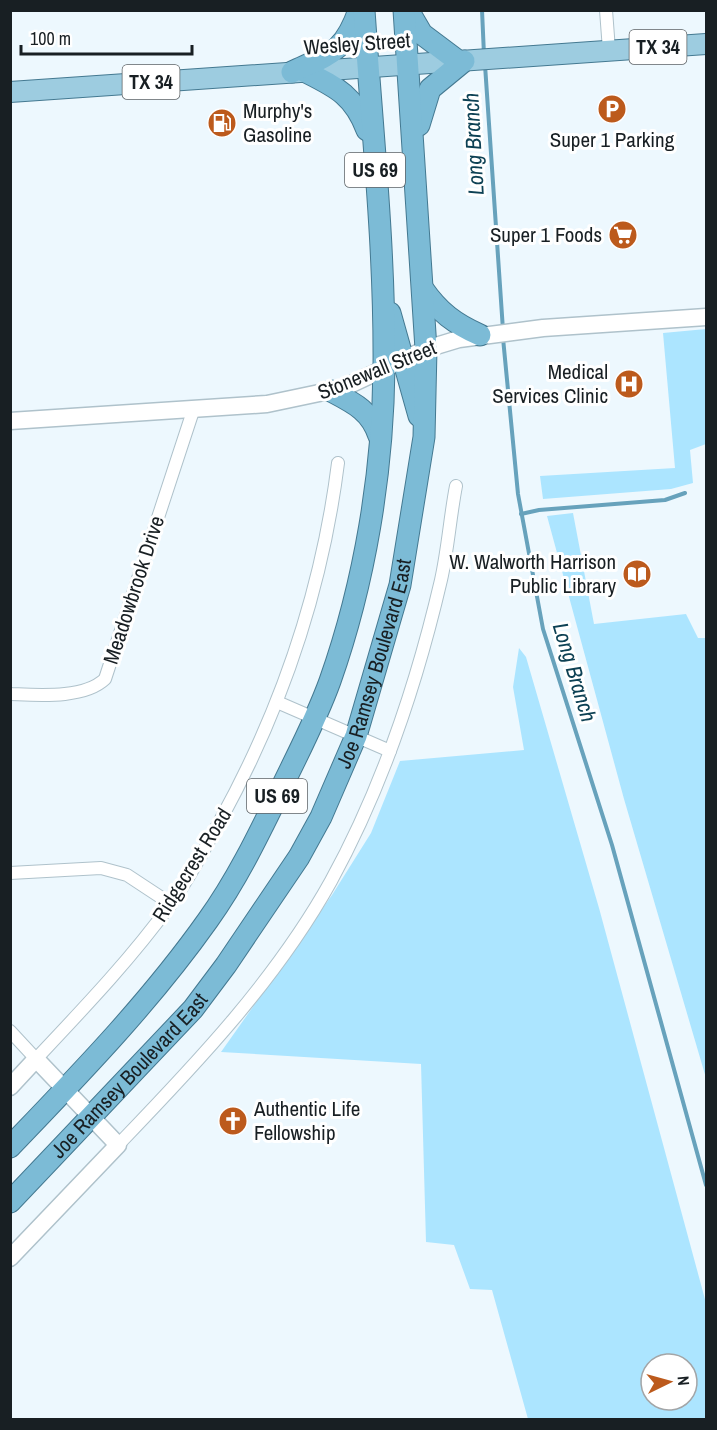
<svg xmlns="http://www.w3.org/2000/svg" width="717" height="1430" viewBox="0 0 717 1430" font-family="'Archivo Narrow',sans-serif">
  <style>
    .green { fill: #ace5ff; fill-rule: evenodd }
    .lines { fill: none; stroke-linecap: round; stroke-linejoin: round }
    .stream { stroke: #67a2bc; stroke-width: 4 }
    .minor-casing { stroke: #afc2cb; stroke-width: 14 }
    .tertiary-casing { stroke: #afc2cb; stroke-width: 19 }
    .primary-casing { stroke: #447991; stroke-width: 22 }
    .trunk-casing { stroke: #447991; stroke-width: 23 }
    .minor { stroke: #fff; stroke-width: 12 }
    .tertiary { stroke: #fff; stroke-width: 16 }
    .primary { stroke: #9dcce0; stroke-width: 20 }
    .trunk { stroke: #7cbbd6; stroke-width: 21 }
    .labels { text-anchor: middle; stroke-width: 6; stroke-linejoin: round; paint-order: stroke }
    .shield { fill: #fff; stroke: #5d6265; stroke-width: 1.5 }
    .shield-label { font-size: 20px; font-weight: bold; fill: #181f23 }
    .street-label { font-size: 21px; fill: #181f23; stroke: #fff }
    .poi-label { font-size: 21px; fill: #181f23; stroke: #fff; text-anchor: end }
    .water-label { font-size: 22px; font-style: italic; fill: #0d4154; stroke: #fff }
  </style>
  <rect width="100%" height="100%" fill="#edf8fe"/>
  <g class="green">
    <path d="M706,329V444L690,450L693,483L671,489L543,499L540,476L675,468L663,333Z"/>
    <path d="M573,513L594,624L686,614L698,638H706V1078L624,799L547,516Z"/>
    <path d="M519,648L526,657L599,908L706,1303V1419H528L492,1290L470,1289L454,1245L426,1242L421,1064L221,1052L332,895L371,833L400,761L524,750L513,687ZM651,1364H687V1400H651Z"/>
  </g>
  <g class="lines">
    <g class="stream">
      <path d="M482,10L484,55"/>
      <path d="M485,65L503,330"/>
      <path d="M503,338L518,494L543,629L612,845L706,1185"/>
      <path d="M521,514L539,510L665,500L685,493"/>
    </g>
    <g class="minor-casing">
      <g id="minor">
        <path d="M606,10L609,50"/>
        <path d="M10,694C38,695 84,699 105,679L194,408"/>
        <path d="M277,702L390,751"/>
        <path d="M10,873L101,868L127,875L171,904"/>
        <path d="M10,1031L36,1059C83,1009 130,960 170,905C190,878 205,848 221,819C283,706 322,590 338,463"/>
        <path d="M118,1145C196,1064 276,980 331,881C382,788 417,683 441,580C448,549 450,517 456,486"/>
      </g>
    </g>
    <g class="tertiary-casing">
      <g id="tertiary">
        <path d="M10,421L267,404L343,388L426,349L459,339L543,328L706,317"/>
        <path d="M10,1087L36,1059L118,1145L10,1258"/>
      </g>
    </g>
    <g class="primary-casing">
      <path id="primary" d="M10,92L706,44"/>
    </g>
    <g class="trunk-casing">
      <g id="trunk">
        <path d="M408,10L422,34L458,61"/>
        <path d="M304,71C336,87 354,95 367,130"/>
        <path d="M292,72C330,54 344,53 359,10"/>
        <path d="M419,125L430,89L464,61"/>
        <path d="M423,289C439,312 455,324 480,335"/>
        <path d="M390,313L419,416"/>
        <path d="M331,391C354,403 371,411 379,436"/>
        <path d="M10,1147C79,1075 150,1002 208,920C236,881 257,838 278,795C296,757 316,720 330,681C365,582 383,472 384,367C385,248 372,129 364,10"/>
        <path id="s1" d="M10,1202L193,1009L226,965L299,857L321,817L356,736L400,585L424,437L426,349L404,10"/>
      </g>
    </g>
    <use href="#minor" class="minor"/>
    <use href="#tertiary" class="tertiary"/>
    <use href="#primary" class="primary"/>
    <use href="#trunk" class="trunk"/>
  </g>
  <defs>
    <g id="parking-disc" transform="scale(1.5)"><circle r="9.5" fill="#bc5a1c" stroke="#fff"/><path d="M-3.5-5.5H1a3.5 3.5 0 0 1 0 7H-1V5.5H-3.5ZM-1-3.4V-.6H.8a1.4 1.4 0 0 0 0-2.8Z" fill="#fff"/></g>
    <g id="fuel-disc" transform="scale(1.5)"><circle r="9.5" fill="#bc5a1c" stroke="#fff"/><path d="M-5.5-6h7V0h2V4h1.3V-2.5L3-4.5l.8-.8L6-3V5H2.5V1h-1V6h-7ZM-4.2-4.7v3.2H.2V-4.7Z" fill="#fff"/></g>
    <g id="supermarket-disc" transform="scale(1.5)"><circle r="9.5" fill="#bc5a1c" stroke="#fff"/><path d="M-6-5.5h2.5l.6 2H6L4.5 2H-2.5L-4.4-4H-6ZM-1.5 3.2a1.3 1.3 0 1 0 .1 0ZM3 3.2a1.3 1.3 0 1 0 .1 0Z" fill="#fff"/></g>
    <g id="hospital-disc" transform="scale(1.5)"><circle r="9.5" fill="#bc5a1c" stroke="#fff"/><path d="M-5-5h3v3.5h4V-5h3V5h-3V1.5h-4V5h-3Z" fill="#fff"/></g>
    <g id="library-disc" transform="scale(1.5)"><circle r="9.5" fill="#bc5a1c" stroke="#fff"/><path d="M-6-4Q-3-5.5-.7-3.5V5Q-3 3-6 4ZM6-4Q3-5.5 .7-3.5V5Q3 3 6 4Z" fill="#fff"/></g>
    <g id="church-disc" transform="scale(1.5)"><circle r="9.5" fill="#bc5a1c" stroke="#fff"/><path d="M-1.2-6h2.4v3.5h3.3v2.4h-3.3V6h-2.4V-.1h-3.3v-2.4h3.3Z" fill="#fff"/></g>
  </defs>
  <g fill-rule="evenodd">
    <use href="#parking-disc" x="612" y="109"/>
    <use href="#fuel-disc" x="222" y="123"/>
    <use href="#supermarket-disc" x="623" y="235"/>
    <use href="#hospital-disc" x="629" y="384"/>
    <use href="#library-disc" x="637" y="574"/>
    <use href="#church-disc" x="233" y="1121"/>
  </g>
  <g class="labels">
    <g class="shield">
      <rect x="629.5" y="30" width="57" height="34" rx="4.5"/>
      <rect x="122.5" y="65" width="57" height="34" rx="4.5"/>
      <rect x="345" y="153" width="60" height="34" rx="4.5"/>
      <rect x="247" y="779" width="60" height="34" rx="4.5"/>
    </g>
    <g class="shield-label">
      <text x="658" y="54">TX 34</text>
      <text x="151" y="89">TX 34</text>
      <text x="375" y="177">US 69</text>
      <text x="277" y="803">US 69</text>
    </g>
    <g class="street-label">
      <text transform="translate(357 44) rotate(-4)" y="7">Wesley Street</text>
      <text transform="translate(377 370) rotate(-22)" y="7">Stonewall Street</text>
      <text transform="translate(134 590) rotate(-72)" y="7">Meadowbrook Drive</text>
      <text dy="7" stroke="none"><textPath href="#s1" startOffset="660">Joe Ramsey Boulevard East</textPath></text>
      <text transform="translate(192 865) rotate(-58)" y="7">Ridgecrest Road</text>
      <text dy="7" stroke="none"><textPath href="#s1" startOffset="174">Joe Ramsey Boulevard East</textPath></text>
    </g>
    <g class="poi-label">
      <text x="243" y="118" text-anchor="start">Murphy's<tspan x="243" dy="24">Gasoline</tspan></text>
      <text x="612" y="147" text-anchor="middle">Super 1 Parking</text>
      <text x="602" y="242">Super 1 Foods</text>
      <text x="608" y="379">Medical<tspan x="608" dy="24">Services Clinic</tspan></text>
      <text x="616" y="569">W. Walworth Harrison<tspan x="616" dy="24">Public Library</tspan></text>
      <text x="254" y="1116" text-anchor="start">Authentic Life<tspan x="254" dy="24">Fellowship</tspan></text>
    </g>
    <g class="water-label">
      <text transform="translate(473 144) rotate(-93)" y="8">Long Branch</text>
      <text transform="translate(575 672) rotate(73)" y="8">Long Branch</text>
    </g>
  </g>
  <rect width="717" height="1430" fill="none" stroke="#181f23" stroke-width="24"/>
  <g transform="translate(669 1382) rotate(85)"><circle r="28" fill="#ffffff" stroke="#a3a5a7" stroke-width="1.5"/>
  <path d="M0-4.5L10 22L0 15L-10 22Z" fill="#bc5a1c"/>
  <text y="-9" font-size="16" font-weight="bold" text-anchor="middle" fill="#181f23">N</text>
  </g>
  <path d="M21 45v9h171v-9" fill="none" stroke="#181f23" stroke-width="3"/>
  <text x="30" y="45" font-size="18" fill="#181f23" stroke="#ffffff" stroke-width="4.5" paint-order="stroke">100 m</text>
</svg>
